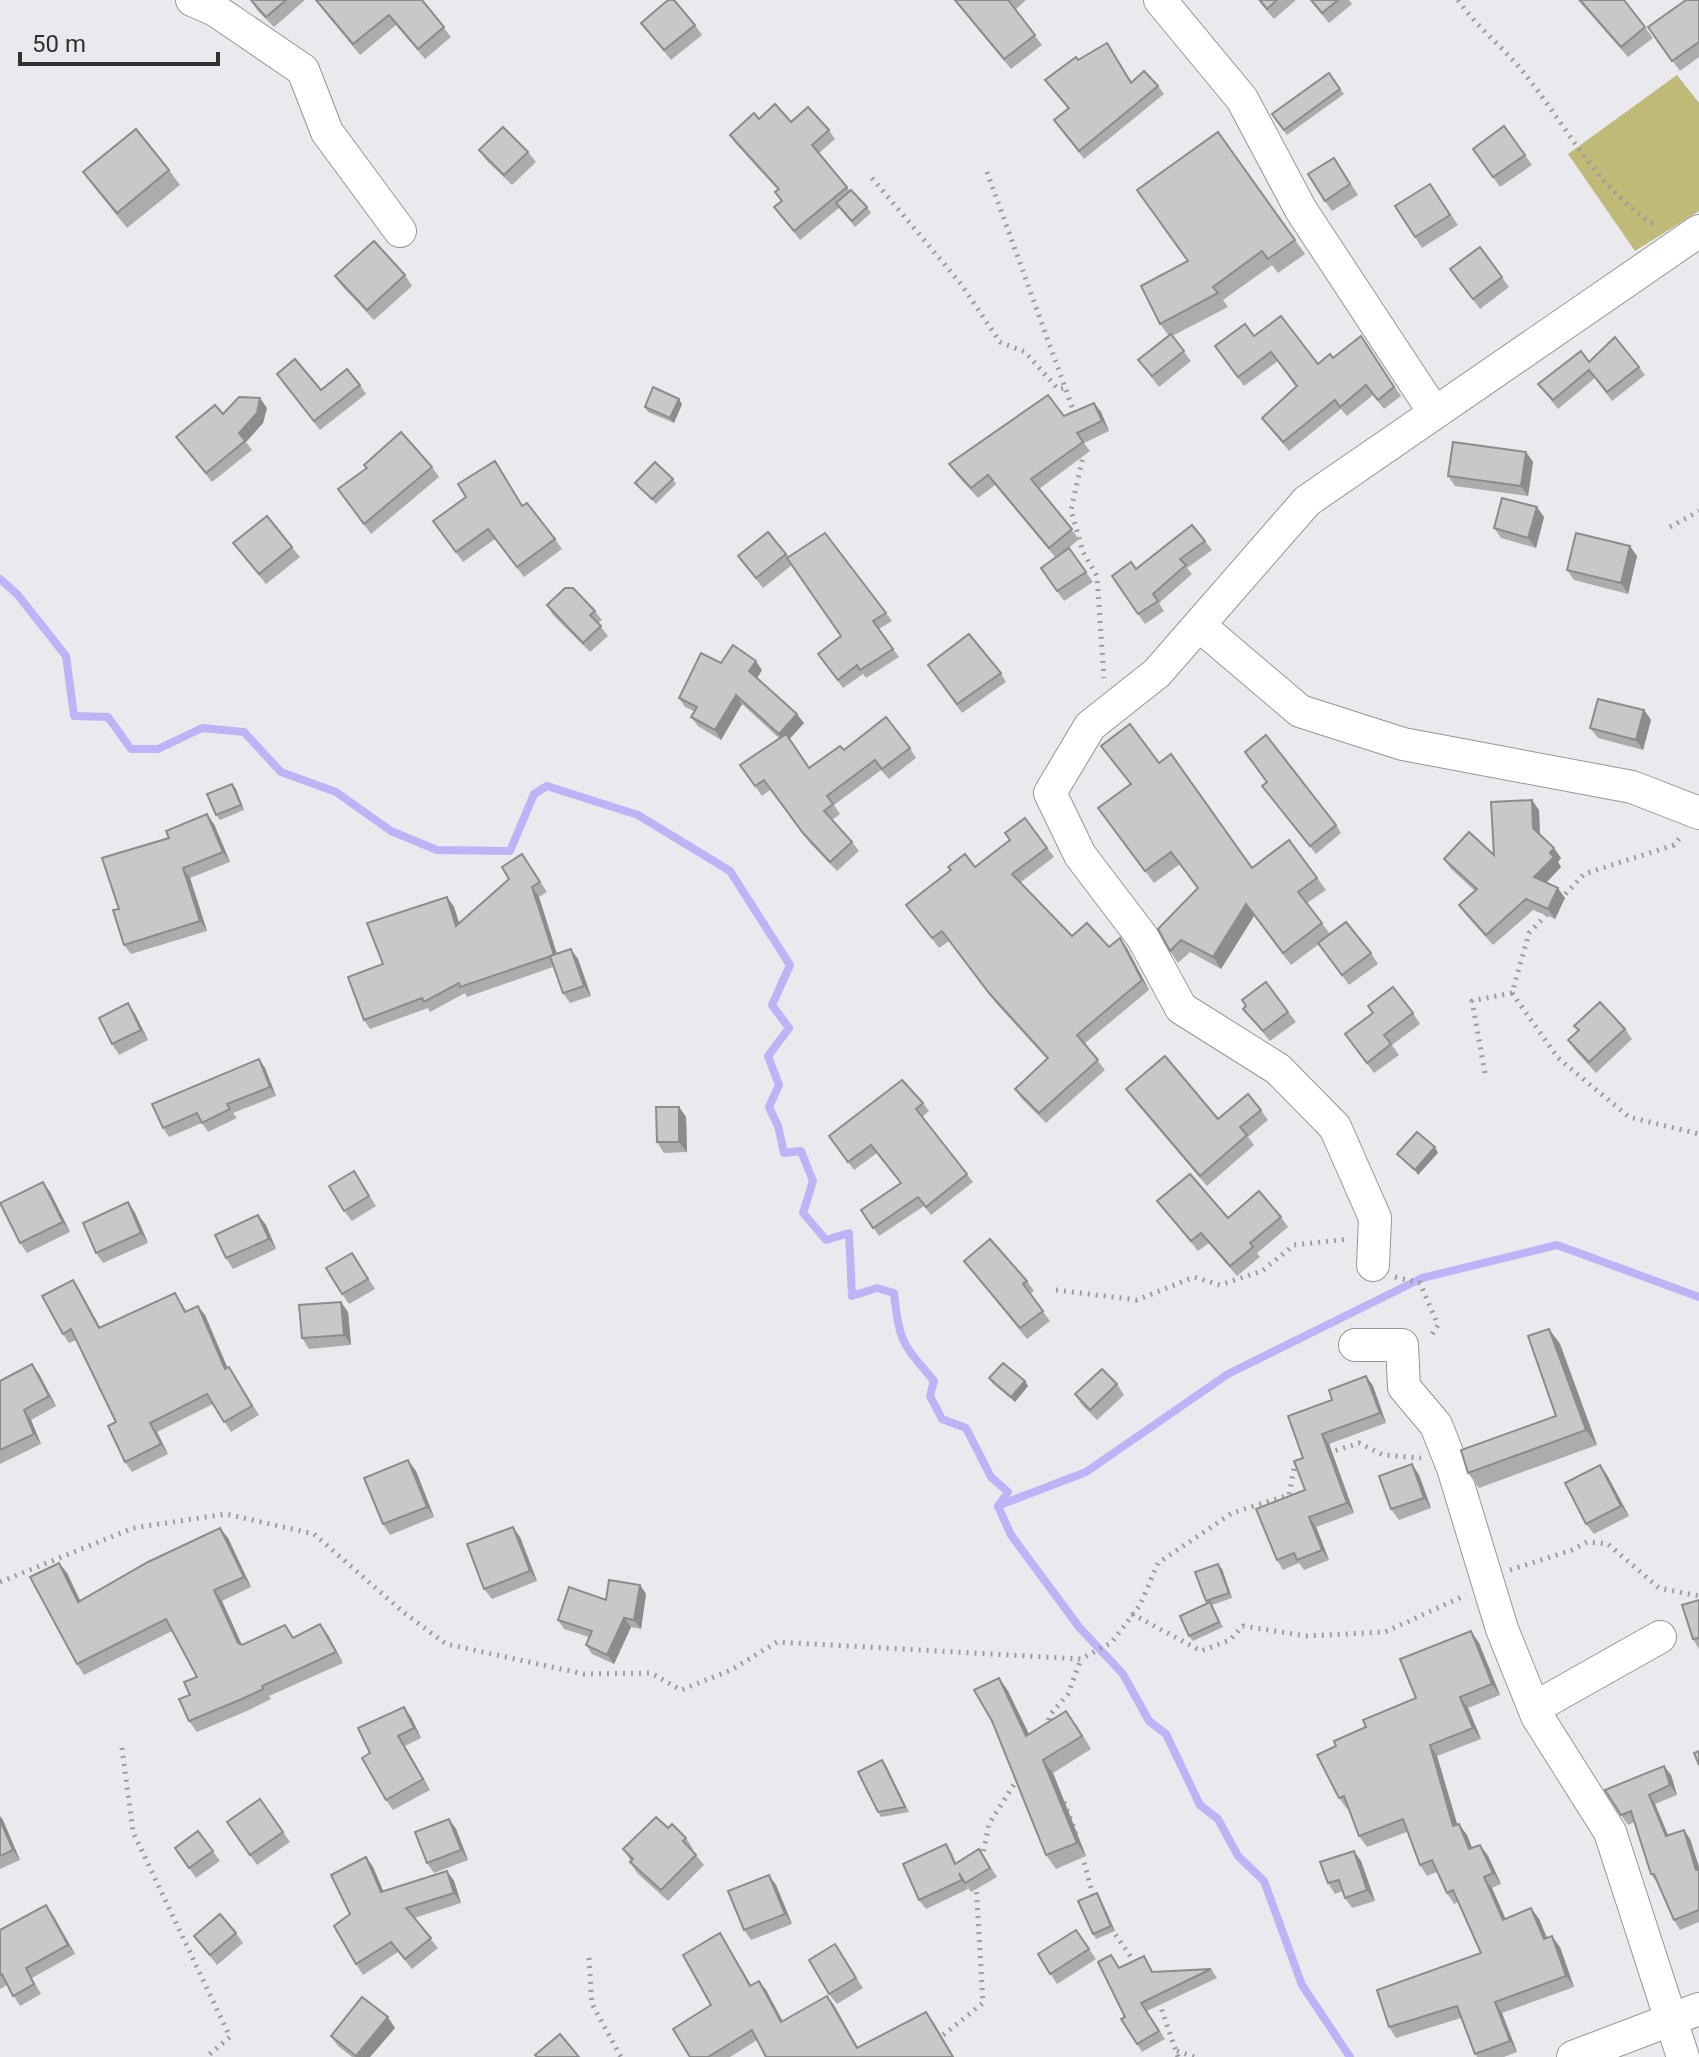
<svg xmlns="http://www.w3.org/2000/svg" width="1699" height="2057" viewBox="0 0 1699 2057" font-family="Roboto,sans-serif">
  <style>
    .green { fill: #bfba77 }
    .lines { fill: none; stroke-linecap: round; stroke-linejoin: round }
    .stream { stroke: #beb3f6; stroke-width: 8 }
    .minor-casing { stroke: #969699; stroke-width: 34 }
    .path { stroke: #9d9c9f; stroke-width: 5; stroke-dasharray: 2 6; stroke-linecap: butt }
    .minor { stroke: #fff; stroke-width: 32 }
    .wall { fill: #acacaf }
    .shaded-wall { fill: #8c8c8e }
    .building { fill: #c8c8cb; stroke: #8c8c8e; stroke-width: 2 }
  </style>
  <rect width="100%" height="100%" fill="#eae9ed"/>
  <path class="green" d="M1677,75L1699,103V211L1635,251L1568,154Z"/>
  <g class="lines">
    <g class="stream">
      <path d="M0,579L17,594L66,656L74,716L108,717L131,749H158L202,728L244,732L281,772L336,792L391,831L437,850L510,851L534,794L547,786L638,815L730,871L790,965L772,1005L789,1028L768,1056L779,1085L769,1107L778,1126L784,1153L801,1151L813,1181L803,1213L826,1240L849,1233L852,1296L877,1288L894,1293C899,1343 903,1344 934,1381L930,1396L942,1419L966,1428L991,1477L1008,1492L998,1506L1011,1535L1079,1627L1123,1674L1149,1721L1166,1734L1200,1805L1218,1819L1238,1856L1264,1881L1302,1985L1350,2057"/>
      <path d="M1000,1505L1086,1472L1228,1374L1422,1278L1557,1245L1699,1297"/>
    </g>
    <g class="minor-casing">
      <g id="minor">
        <path d="M192,0L215,10L303,70L327,132L400,231"/>
        <path d="M1160,0L1242,99L1301,210L1434,412"/>
        <path d="M1200,626L1300,711L1403,744L1632,787L1699,813"/>
        <path d="M1373,1265L1375,1218L1335,1127L1278,1069L1181,1008L1143,938L1080,855L1050,793L1090,726L1157,673L1307,501L1699,231"/>
        <path d="M1355,1345H1402L1404,1387L1436,1425L1453,1468L1502,1629L1537,1716L1610,1832L1683,2057"/>
        <path d="M1534,1708L1660,1637"/>
        <path d="M1573,2057L1699,2009"/>
      </g>
    </g>
    <g class="path">
      <path d="M1458,0C1478,29 1507,50 1528,78C1570,132 1598,189 1657,227"/>
      <path d="M987,172L1075,415"/>
      <path d="M872,178L961,284L1000,342L1025,352L1058,389L1066,388"/>
      <path d="M1084,452L1071,510L1083,552L1097,576L1104,678"/>
      <path d="M1670,527L1699,511"/>
      <path d="M1560,900L1584,874L1674,845L1682,835"/>
      <path d="M1512,993L1558,1058L1629,1117L1699,1134"/>
      <path d="M1485,1073L1472,1001L1512,993L1529,933L1548,913"/>
      <path d="M1395,1277L1420,1283L1438,1325L1430,1338"/>
      <path d="M1056,1290L1137,1300L1194,1277L1220,1285L1262,1271L1294,1245L1349,1239"/>
      <path d="M1328,1453L1359,1443L1383,1455L1421,1458"/>
      <path d="M1510,1570L1572,1550L1587,1542L1608,1544L1659,1588L1699,1596"/>
      <path d="M0,1582L133,1528L226,1514L314,1534L403,1612L446,1644L584,1674L651,1673L681,1690L731,1670L777,1642L1081,1659L1111,1643L1140,1605L1158,1563L1232,1513L1289,1495L1295,1464L1299,1462"/>
      <path d="M1132,1614L1201,1651L1230,1640L1243,1626L1306,1636L1385,1632L1466,1595"/>
      <path d="M1048,1728L1049,1716L1068,1694L1081,1659"/>
      <path d="M122,1748L133,1832L230,2037L206,2057"/>
      <path d="M1064,1802L1076,1834"/>
      <path d="M1082,1855L1094,1899"/>
      <path d="M982,1859L989,1824L1020,1775"/>
      <path d="M1111,1928L1137,1966"/>
      <path d="M589,1958L592,2004L621,2057"/>
      <path d="M1159,2002L1178,2057"/>
      <path d="M937,2040L983,2003L976,1885"/>
      <path d="M1177,2051L1195,2057"/>
    </g>
    <use href="#minor" class="minor"/>
  </g>
  <g class="wall">
    <path d="M251,0H305L274,27L257,10Z"/>
    <path d="M315,0H422L451,37L425,59L396,25L360,55Z"/>
    <path d="M954,0H1026L1015,10L1042,45L1011,69Z"/>
    <path d="M1258,0H1296L1274,19Z"/>
    <path d="M1310,0H1349L1352,4L1329,23Z"/>
    <path d="M1578,0H1624L1653,38L1628,57Z"/>
    <path d="M1699,0V57L1680,71L1648,27Z"/>
    <path d="M641,23L695,25L702,35L671,60Z"/>
    <path d="M1107,43L1132,82L1158,86L1164,94L1084,159L1054,120L1068,109L1045,80Z"/>
    <path d="M1329,73L1344,94L1287,135L1272,114Z"/>
    <path d="M759,119L791,122L829,130L835,139L819,153L850,191L867,207L871,213L855,227L839,208L800,240L774,207L781,201L775,192L778,190L736,144L730,135Z"/>
    <path d="M1504,126L1532,165L1500,187L1473,149Z"/>
    <path d="M1218,132L1305,254L1278,273L1272,265L1223,300L1228,307L1172,336L1191,361L1159,387L1138,360L1169,336L1160,324L1188,261Z"/>
    <path d="M479,150L528,152L536,162L512,185L486,160Z"/>
    <path d="M1341,168L1358,195L1332,211L1325,201Z"/>
    <path d="M169,170L180,185L127,228L94,187L83,172Z"/>
    <path d="M1430,184L1458,225L1422,248L1395,206Z"/>
    <path d="M1480,247L1509,287L1480,309L1450,269Z"/>
    <path d="M405,275L412,286L374,320L342,286L335,276Z"/>
    <path d="M1254,336L1318,364L1333,358L1361,336L1401,396L1384,409L1373,395L1347,416L1341,409L1289,451L1262,418L1296,387L1278,361L1244,386L1215,346Z"/>
    <path d="M1589,362L1639,367L1645,375L1612,401L1595,378L1558,409L1538,384Z"/>
    <path d="M283,383L321,390L360,385L366,394L320,430Z"/>
    <path d="M1094,403L1101,412L1109,431L1084,443L1090,451L1039,489L1079,539L1064,552L1069,548L1093,582L1064,601L1041,568L1056,558L995,485L978,498L956,474L949,464Z"/>
    <path d="M682,404L674,423L648,412L645,407Z"/>
    <path d="M267,408L263,423L246,442L252,450L212,482L176,437L223,414Z"/>
    <path d="M1526,452L1533,462L1528,496L1455,486L1448,476Z"/>
    <path d="M495,461L523,506L555,539L562,549L524,577L495,539L463,562L433,521L466,497Z"/>
    <path d="M432,467L439,477L371,534L338,489Z"/>
    <path d="M673,479L676,484L656,504L635,483Z"/>
    <path d="M1544,517L1536,548L1501,538L1494,528Z"/>
    <path d="M768,532L789,557L825,533L892,621L879,629L899,657L866,678L863,674L843,688L818,654L841,636L792,565L763,588L738,556Z"/>
    <path d="M1205,541L1212,550L1187,568L1192,574L1159,603L1164,611L1145,624L1112,576L1136,569Z"/>
    <path d="M233,543L292,547L300,557L266,584Z"/>
    <path d="M1637,556L1628,594L1574,580L1567,570Z"/>
    <path d="M547,605L595,611L602,620L598,623L608,636L590,652L553,615Z"/>
    <path d="M928,665L1001,673L1006,682L962,713Z"/>
    <path d="M762,670L757,678L804,723L789,739L809,768L844,750L910,748L916,758L889,779L881,770L834,805L840,814L832,820L852,842L859,851L837,871L810,843L770,790L762,796L740,765L780,739L742,704L721,740L698,726L691,717L694,711L685,707L679,698Z"/>
    <path d="M1644,710L1651,720L1643,750L1598,738L1590,728Z"/>
    <path d="M1101,746L1159,763L1252,868L1289,840L1326,890L1307,903L1330,934L1371,953L1378,964L1349,985L1319,944L1291,965L1254,916L1221,969L1190,952L1178,963L1170,951L1197,888L1180,864L1154,883L1098,808L1130,784Z"/>
    <path d="M232,784L236,789L244,810L220,820L216,815Z"/>
    <path d="M1268,794L1336,825L1341,833L1316,854Z"/>
    <path d="M1539,810L1540,835L1561,858L1558,862L1561,867L1546,883L1565,898L1555,919L1533,910L1493,945L1466,915L1459,905L1475,891L1451,869L1444,859L1494,855Z"/>
    <path d="M1025,818L1054,857L1021,882L1072,936L1109,947L1127,948L1149,990L1084,1044L1105,1070L1046,1123L1022,1099L1015,1089L1047,1059L996,1003L949,941L939,948L906,905L975,867L1010,840Z"/>
    <path d="M214,824L230,862L190,878L207,931L131,954L124,945Z"/>
    <path d="M522,854L547,892L539,897L557,954L578,959L591,996L570,1003L563,993L553,967L467,997L465,993L430,1012L428,1008L370,1029L364,1020L383,964L447,897L454,907L459,923L509,879Z"/>
    <path d="M1266,982L1296,1022L1270,1041L1243,1009Z"/>
    <path d="M1413,1013L1420,1024L1392,1045L1399,1055L1374,1073L1345,1034Z"/>
    <path d="M135,1014L148,1040L119,1055L112,1044Z"/>
    <path d="M1574,1026L1625,1029L1632,1039L1596,1073L1575,1050L1568,1040L1578,1031Z"/>
    <path d="M259,1059L265,1068L276,1096L233,1113L237,1118L208,1132L202,1123L169,1137L163,1128Z"/>
    <path d="M1126,1089L1218,1119L1261,1110L1268,1120L1248,1137L1254,1145L1207,1186L1133,1099Z"/>
    <path d="M923,1103L929,1111L922,1117L973,1182L931,1215L924,1206L879,1236L861,1210L901,1183L877,1153L854,1170L829,1136Z"/>
    <path d="M679,1107L686,1117L687,1152L664,1153L657,1142Z"/>
    <path d="M361,1182L376,1206L352,1221L344,1211Z"/>
    <path d="M50,1192L70,1232L27,1253L20,1243Z"/>
    <path d="M1157,1201L1228,1218L1281,1217L1288,1227L1257,1253L1260,1257L1237,1276L1209,1243L1198,1251Z"/>
    <path d="M128,1202L135,1213L148,1243L103,1263L96,1253Z"/>
    <path d="M258,1215L266,1225L276,1249L233,1269L226,1258Z"/>
    <path d="M352,1253L375,1289L349,1304L342,1294Z"/>
    <path d="M964,1261L1027,1281L1034,1291L1030,1294L1050,1321L1027,1339Z"/>
    <path d="M73,1280L79,1289L100,1327L182,1303L186,1311L205,1315L227,1368L229,1367L235,1376L259,1415L231,1432L213,1404L157,1432L168,1454L132,1472L125,1462L116,1422L76,1340L69,1343L63,1334Z"/>
    <path d="M348,1312L351,1345L309,1349L302,1338Z"/>
    <path d="M1549,1329L1560,1344L1597,1445L1479,1488L1468,1473L1556,1416Z"/>
    <path d="M39,1374L56,1406L31,1420L41,1444L0,1464V1381Z"/>
    <path d="M1366,1376L1373,1386L1386,1423L1329,1444L1354,1513L1316,1527L1329,1560L1304,1570L1299,1563L1283,1570L1277,1560L1305,1490L1303,1458L1332,1400Z"/>
    <path d="M989,1378L1025,1381L1028,1386L1015,1402L993,1384Z"/>
    <path d="M1117,1384L1124,1395L1097,1420L1082,1405L1075,1394Z"/>
    <path d="M1412,1464L1419,1475L1431,1508L1399,1520L1391,1509Z"/>
    <path d="M1600,1465L1607,1475L1629,1516L1594,1534L1586,1524Z"/>
    <path d="M416,1471L434,1517L390,1535L383,1524Z"/>
    <path d="M520,1537L537,1581L492,1599L484,1589Z"/>
    <path d="M228,1538L251,1587L222,1601L242,1645L294,1638L320,1624L328,1635L343,1663L269,1696L271,1699L249,1710L197,1732L189,1721L197,1677L172,1631L84,1675L77,1664L59,1563L67,1573L80,1601Z"/>
    <path d="M1222,1569L1232,1598L1212,1605L1223,1627L1193,1641L1189,1636L1207,1604L1206,1601Z"/>
    <path d="M640,1585L646,1594L641,1629L631,1627L614,1664L592,1654L586,1645L589,1637L564,1629L558,1620Z"/>
    <path d="M1699,1600V1649L1693,1639Z"/>
    <path d="M1479,1643L1500,1695L1468,1708L1481,1739L1437,1756L1457,1824L1467,1835L1472,1848L1480,1845L1488,1856L1501,1884L1492,1888L1505,1919L1531,1908L1539,1919L1547,1938L1560,1947L1574,1987L1502,2013L1517,2052L1504,2057H1477L1461,2018L1396,2038L1389,2027L1481,1953L1459,1902L1454,1904L1447,1893L1437,1872L1427,1876L1420,1865L1407,1832L1367,1847L1359,1836L1349,1808L1347,1809L1339,1798L1336,1746L1416,1698Z"/>
    <path d="M999,1678L1008,1691L1029,1734L1076,1724L1091,1749L1053,1773L1086,1856L1056,1869L1046,1855Z"/>
    <path d="M411,1717L421,1738L405,1746L430,1790L393,1810L386,1800L370,1753Z"/>
    <path d="M882,1760L886,1765L909,1812L881,1817L878,1812Z"/>
    <path d="M1664,1766L1671,1775L1677,1795L1655,1804L1668,1835L1684,1830L1690,1839L1699,1867V1922L1680,1930L1674,1920L1658,1884L1651,1874L1634,1822L1628,1825L1621,1815Z"/>
    <path d="M260,1799L290,1842L257,1865L227,1822Z"/>
    <path d="M0,1816L20,1860L0,1869Z"/>
    <path d="M449,1819L456,1829L468,1860L434,1873L427,1863Z"/>
    <path d="M668,1828L686,1838L693,1849L692,1850L704,1865L668,1901L637,1873L630,1862L631,1861L623,1849Z"/>
    <path d="M198,1831L220,1861L196,1878L175,1848Z"/>
    <path d="M946,1844L952,1853L956,1863L979,1849L997,1877L971,1892L966,1885L968,1889L926,1909L919,1900Z"/>
    <path d="M366,1857L373,1867L383,1891L447,1871L454,1881L461,1903L414,1918L438,1948L412,1969L398,1952L363,1975L356,1964L350,1914Z"/>
    <path d="M1361,1861L1375,1901L1352,1908L1345,1898L1343,1891L1335,1894L1328,1883Z"/>
    <path d="M776,1885L792,1924L751,1940L744,1930Z"/>
    <path d="M1097,1893L1100,1898L1115,1931L1096,1939L1093,1934Z"/>
    <path d="M53,1915L75,1954L32,1978L41,1994L20,2006L7,1985L0,1989V1930Z"/>
    <path d="M1076,1930L1096,1959L1057,1984L1038,1954Z"/>
    <path d="M236,1933L243,1943L217,1965L194,1936Z"/>
    <path d="M726,1943L751,1985L766,1990L782,2021L827,1996L858,2047L933,2021L954,2057H766L757,2040L730,2057H690L711,2005Z"/>
    <path d="M835,1944L863,1988L837,2004L829,1994Z"/>
    <path d="M1150,1965L1153,1972L1211,1969L1217,1978L1147,2011L1165,2039L1142,2052L1137,2044L1120,1967Z"/>
    <path d="M395,2028L370,2057H352L338,2046L331,2036Z"/>
  </g>
  <g class="shaded-wall">
    <path d="M260,398L267,408L263,423L246,442L239,433Z"/>
    <path d="M679,399L682,404L674,423L670,418Z"/>
    <path d="M1094,403L1101,412L1109,431L1102,421Z"/>
    <path d="M1526,452L1533,462L1528,496L1521,486Z"/>
    <path d="M1537,507L1544,517L1536,548L1528,538Z"/>
    <path d="M1630,546L1637,556L1628,594L1621,583Z"/>
    <path d="M756,661L762,670L756,680L749,671Z"/>
    <path d="M736,695L742,704L721,740L715,730Z"/>
    <path d="M1644,710L1651,720L1643,750L1636,740Z"/>
    <path d="M797,714L804,723L785,744L779,734Z"/>
    <path d="M232,784L236,789L244,810L241,805Z"/>
    <path d="M1532,800L1539,810L1540,838L1533,828Z"/>
    <path d="M207,814L214,824L230,862L223,852Z"/>
    <path d="M1554,848L1561,858L1558,862L1561,867L1541,888L1534,877Z"/>
    <path d="M183,868L190,878L207,931L200,921Z"/>
    <path d="M532,887L539,897L560,964L554,955Z"/>
    <path d="M1558,888L1565,898L1555,919L1548,909Z"/>
    <path d="M447,897L454,907L463,936L456,926Z"/>
    <path d="M1246,904L1254,916L1221,969L1213,957Z"/>
    <path d="M1120,938L1127,948L1149,990L1142,980Z"/>
    <path d="M571,949L578,959L591,996L584,986Z"/>
    <path d="M128,1003L135,1014L148,1040L141,1030Z"/>
    <path d="M259,1059L265,1068L276,1096L270,1087Z"/>
    <path d="M679,1107L686,1117L687,1152L679,1142Z"/>
    <path d="M1435,1147L1438,1153L1418,1175L1415,1170Z"/>
    <path d="M43,1182L50,1192L70,1232L63,1222Z"/>
    <path d="M128,1202L135,1213L148,1243L141,1233Z"/>
    <path d="M258,1215L266,1225L276,1249L269,1239Z"/>
    <path d="M73,1280L79,1289L105,1337L99,1328Z"/>
    <path d="M341,1302L348,1312L351,1345L344,1335Z"/>
    <path d="M198,1306L205,1315L232,1378L225,1369Z"/>
    <path d="M1549,1329L1560,1344L1597,1445L1586,1430Z"/>
    <path d="M32,1364L39,1374L56,1406L49,1396Z"/>
    <path d="M1366,1376L1373,1386L1386,1423L1380,1413Z"/>
    <path d="M1025,1381L1028,1386L1015,1402L1011,1397Z"/>
    <path d="M24,1410L31,1420L41,1444L34,1434Z"/>
    <path d="M150,1423L157,1432L168,1454L161,1444Z"/>
    <path d="M1322,1434L1329,1444L1354,1513L1347,1503Z"/>
    <path d="M408,1460L416,1471L434,1517L427,1507Z"/>
    <path d="M1412,1464L1419,1475L1431,1508L1424,1498Z"/>
    <path d="M1600,1465L1607,1475L1629,1516L1621,1506Z"/>
    <path d="M1309,1517L1316,1527L1329,1560L1322,1550Z"/>
    <path d="M513,1527L520,1537L537,1581L530,1571Z"/>
    <path d="M220,1528L228,1538L251,1587L244,1577Z"/>
    <path d="M59,1563L67,1573L86,1613L78,1602Z"/>
    <path d="M1218,1564L1222,1569L1232,1598L1229,1593Z"/>
    <path d="M640,1585L646,1594L641,1629L634,1620Z"/>
    <path d="M214,1590L222,1601L246,1654L238,1643Z"/>
    <path d="M624,1618L631,1627L614,1664L607,1655Z"/>
    <path d="M320,1624L328,1635L343,1663L336,1652Z"/>
    <path d="M1471,1631L1479,1643L1500,1695L1492,1684Z"/>
    <path d="M999,1678L1008,1691L1036,1749L1026,1736Z"/>
    <path d="M1460,1697L1468,1708L1481,1739L1473,1728Z"/>
    <path d="M404,1707L411,1717L421,1738L414,1728Z"/>
    <path d="M398,1736L405,1746L430,1790L423,1779Z"/>
    <path d="M1430,1745L1437,1756L1461,1837L1453,1826Z"/>
    <path d="M1043,1760L1053,1773L1086,1856L1077,1843Z"/>
    <path d="M1664,1766L1671,1775L1677,1795L1670,1785Z"/>
    <path d="M1649,1795L1655,1804L1672,1845L1666,1836Z"/>
    <path d="M0,1816L3,1820L20,1860L13,1850L0,1820Z"/>
    <path d="M449,1819L456,1829L468,1860L461,1850Z"/>
    <path d="M1459,1824L1467,1835L1477,1860L1469,1849Z"/>
    <path d="M1684,1830L1690,1839L1699,1867V1874L1696,1870Z"/>
    <path d="M1480,1845L1488,1856L1501,1884L1493,1873Z"/>
    <path d="M1354,1851L1361,1861L1375,1901L1367,1890Z"/>
    <path d="M366,1857L373,1867L388,1902L381,1892Z"/>
    <path d="M447,1871L454,1881L461,1903L454,1893Z"/>
    <path d="M769,1875L776,1885L792,1924L785,1914Z"/>
    <path d="M1484,1877L1492,1888L1511,1931L1503,1920Z"/>
    <path d="M1097,1893L1100,1898L1115,1931L1111,1926Z"/>
    <path d="M46,1905L53,1915L75,1954L68,1945Z"/>
    <path d="M1531,1908L1539,1919L1552,1950L1544,1939Z"/>
    <path d="M720,1933L726,1943L757,1995L750,1986Z"/>
    <path d="M1552,1936L1560,1947L1574,1987L1566,1976Z"/>
    <path d="M759,1981L766,1990L788,2031L781,2022Z"/>
    <path d="M827,1996L834,2005L863,2057L857,2048Z"/>
    <path d="M1495,2002L1502,2013L1517,2052L1510,2041Z"/>
    <path d="M388,2017L395,2028L370,2057H357L356,2056Z"/>
  </g>
  <g class="building">
    <path d="M251,0H286L266,17Z"/>
    <path d="M316,0H422L444,27L418,49L389,15L353,44Z"/>
    <path d="M668,0H674L695,25L664,50L641,23Z"/>
    <path d="M955,0H1008L1035,35L1004,59Z"/>
    <path d="M1260,0H1277L1267,9Z"/>
    <path d="M1311,0H1338L1322,13Z"/>
    <path d="M1580,0H1624L1645,27L1621,47Z"/>
    <path d="M1686,0H1699V42L1672,61L1648,27Z"/>
    <path d="M1107,43L1131,83L1144,71L1158,86L1079,151L1054,120L1069,108L1045,80L1076,57L1078,60Z"/>
    <path d="M1329,73L1340,89L1284,130L1272,114Z"/>
    <path d="M775,104L791,122L808,107L829,130L812,145L847,187L794,231L774,207L782,201L775,192L779,189L730,135L754,113L759,119Z"/>
    <path d="M1504,126L1525,155L1493,177L1473,149Z"/>
    <path d="M503,127L528,152L504,175L479,150Z"/>
    <path d="M136,129L169,170L117,213L83,172Z"/>
    <path d="M1218,132L1295,240L1268,259L1262,251L1213,287L1218,293L1160,324L1141,286L1188,261L1137,190Z"/>
    <path d="M1334,158L1350,184L1325,201L1308,174Z"/>
    <path d="M1430,184L1450,215L1415,237L1395,206Z"/>
    <path d="M851,190L867,207L852,221L836,203Z"/>
    <path d="M374,241L405,275L367,310L335,276Z"/>
    <path d="M1480,247L1502,277L1473,299L1450,269Z"/>
    <path d="M1281,316L1318,364L1330,354L1333,358L1361,336L1394,387L1378,400L1366,385L1340,407L1335,400L1283,442L1262,418L1297,386L1271,352L1238,377L1215,346L1245,324L1254,336Z"/>
    <path d="M1171,334L1184,351L1152,376L1138,360Z"/>
    <path d="M1615,337L1639,367L1607,392L1589,370L1553,400L1538,384L1581,351L1589,362Z"/>
    <path d="M295,359L321,390L347,369L360,385L314,421L277,374Z"/>
    <path d="M653,387L679,399L670,418L645,407Z"/>
    <path d="M1048,395L1064,416L1094,403L1102,421L1077,433L1083,442L1031,479L1072,529L1049,548L988,475L971,488L949,464Z"/>
    <path d="M239,397L260,398L257,413L239,433L245,441L206,473L176,437L215,405L223,414Z"/>
    <path d="M401,432L432,467L364,524L338,489L367,468L364,465Z"/>
    <path d="M1453,442L1526,452L1521,486L1448,476Z"/>
    <path d="M495,461L522,506L527,503L555,539L517,567L488,529L456,552L433,521L466,497L458,484Z"/>
    <path d="M655,462L673,479L652,499L635,483Z"/>
    <path d="M1502,498L1537,507L1528,538L1494,528Z"/>
    <path d="M267,516L292,547L259,574L233,543Z"/>
    <path d="M1192,525L1205,541L1180,559L1186,565L1153,594L1158,601L1138,614L1112,576L1131,562L1136,569Z"/>
    <path d="M768,532L786,554L756,578L738,556Z"/>
    <path d="M825,533L886,613L873,621L893,649L860,670L857,665L838,680L818,654L841,636L787,558Z"/>
    <path d="M1576,533L1630,546L1621,583L1567,570Z"/>
    <path d="M1069,548L1086,572L1057,591L1041,568Z"/>
    <path d="M565,588H573L595,611L590,615L601,626L583,643L547,605Z"/>
    <path d="M969,634L1001,673L957,704L928,665Z"/>
    <path d="M733,645L756,661L749,671L797,714L779,734L736,695L715,730L691,717L697,707L679,698L701,653L721,663Z"/>
    <path d="M1598,699L1644,710L1636,740L1590,728Z"/>
    <path d="M886,717L910,748L882,769L875,760L827,796L833,804L824,811L852,842L830,862L803,833L764,780L755,786L740,765L786,734L809,768L840,746L844,750Z"/>
    <path d="M1130,724L1159,763L1171,754L1252,868L1289,840L1317,878L1298,892L1322,923L1283,953L1246,904L1213,957L1181,940L1170,951L1158,929L1198,888L1171,852L1145,871L1098,808L1131,784L1101,746Z"/>
    <path d="M1266,735L1336,825L1310,846L1262,786L1267,782L1245,752Z"/>
    <path d="M232,784L241,805L216,815L207,794Z"/>
    <path d="M1532,800L1533,828L1554,848L1550,853L1554,857L1534,877L1558,888L1548,909L1526,899L1486,935L1459,905L1477,889L1444,859L1469,832L1494,855L1491,802Z"/>
    <path d="M207,814L223,852L183,868L200,921L124,945L113,910L119,909L102,858L169,838L166,831Z"/>
    <path d="M1025,818L1047,848L1012,874L1072,936L1087,923L1109,947L1120,938L1142,980L1077,1035L1098,1060L1039,1113L1015,1089L1048,1058L989,993L942,931L932,938L906,905L951,870L948,867L965,854L975,867L1010,840L1005,833Z"/>
    <path d="M522,854L540,882L532,887L554,955L460,987L459,983L424,1002L422,998L364,1020L348,977L383,964L367,923L447,897L456,926L509,879L502,867Z"/>
    <path d="M1346,922L1371,953L1342,975L1318,943Z"/>
    <path d="M571,949L584,986L563,993L550,956Z"/>
    <path d="M1266,982L1288,1012L1263,1031L1243,1009L1246,1006L1242,1000Z"/>
    <path d="M1393,987L1413,1013L1384,1035L1391,1044L1367,1063L1345,1034L1373,1013L1368,1006Z"/>
    <path d="M1600,1002L1625,1029L1589,1062L1568,1040L1579,1030L1574,1026Z"/>
    <path d="M128,1003L141,1030L112,1044L99,1018Z"/>
    <path d="M1165,1056L1218,1119L1248,1094L1261,1110L1240,1127L1247,1135L1200,1176L1126,1089Z"/>
    <path d="M259,1059L270,1087L227,1104L230,1109L202,1123L197,1113L163,1128L152,1104Z"/>
    <path d="M902,1080L923,1103L916,1109L967,1174L926,1207L918,1197L873,1228L861,1210L901,1183L871,1145L848,1162L829,1136Z"/>
    <path d="M656,1107H679V1142H657Z"/>
    <path d="M1417,1132L1435,1147L1415,1170L1397,1154Z"/>
    <path d="M354,1171L369,1196L344,1211L329,1186Z"/>
    <path d="M1190,1174L1228,1218L1259,1191L1281,1217L1250,1243L1253,1247L1230,1266L1201,1233L1191,1241L1157,1201Z"/>
    <path d="M43,1182L63,1222L20,1243L0,1203Z"/>
    <path d="M128,1202L141,1233L96,1253L83,1223Z"/>
    <path d="M258,1215L269,1239L226,1258L215,1235Z"/>
    <path d="M990,1239L1027,1281L1023,1284L1043,1311L1020,1328L964,1261Z"/>
    <path d="M352,1253L368,1279L342,1294L326,1268Z"/>
    <path d="M73,1280L99,1328L175,1293L185,1312L198,1306L225,1369L229,1367L252,1406L224,1422L207,1394L150,1423L161,1444L125,1462L108,1426L116,1422L71,1329L63,1334L42,1296Z"/>
    <path d="M341,1302L344,1335L302,1338L299,1305Z"/>
    <path d="M1549,1329L1586,1430L1468,1473L1461,1450L1556,1416L1528,1336Z"/>
    <path d="M1003,1363L1025,1381L1011,1397L989,1378Z"/>
    <path d="M32,1364L49,1396L24,1410L34,1434L0,1450V1381Z"/>
    <path d="M1102,1369L1117,1384L1090,1410L1075,1394Z"/>
    <path d="M1366,1376L1380,1413L1322,1434L1347,1503L1309,1517L1322,1550L1297,1560L1294,1553L1277,1560L1256,1509L1305,1490L1294,1461L1303,1458L1288,1416L1332,1400L1329,1390Z"/>
    <path d="M408,1460L427,1507L383,1524L364,1478Z"/>
    <path d="M1412,1464L1424,1498L1391,1509L1379,1476Z"/>
    <path d="M1600,1465L1621,1506L1586,1524L1565,1483Z"/>
    <path d="M513,1527L530,1571L484,1589L467,1544Z"/>
    <path d="M220,1528L244,1577L214,1590L238,1643L242,1645L285,1625L293,1638L320,1624L336,1652L262,1686L263,1689L242,1699L189,1721L179,1699L190,1695L184,1682L197,1677L166,1619L77,1664L30,1577L59,1563L78,1602L148,1562Z"/>
    <path d="M1218,1564L1229,1593L1206,1601L1195,1572Z"/>
    <path d="M609,1580L640,1585L634,1620L624,1618L607,1655L586,1645L592,1631L558,1620L569,1587L606,1600Z"/>
    <path d="M1699,1600V1638L1693,1639L1682,1605Z"/>
    <path d="M1210,1602L1219,1622L1189,1636L1180,1616Z"/>
    <path d="M1471,1631L1492,1684L1460,1697L1473,1728L1430,1745L1453,1826L1459,1824L1469,1849L1480,1845L1493,1873L1484,1877L1503,1920L1531,1908L1544,1939L1552,1936L1566,1976L1495,2002L1510,2041L1475,2054L1457,2006L1389,2027L1377,1990L1481,1953L1453,1890L1447,1893L1432,1860L1420,1865L1403,1819L1359,1836L1344,1796L1339,1798L1317,1755L1336,1746L1334,1741L1366,1727L1363,1720L1416,1698L1400,1659Z"/>
    <path d="M999,1678L1026,1736L1066,1711L1082,1736L1043,1760L1077,1843L1046,1855L992,1721L974,1690Z"/>
    <path d="M404,1707L414,1728L398,1736L423,1779L386,1800L362,1758L370,1753L358,1728Z"/>
    <path d="M1699,1751V1765L1694,1753Z"/>
    <path d="M882,1760L905,1807L878,1812L858,1772Z"/>
    <path d="M1664,1766L1670,1785L1649,1795L1666,1836L1684,1830L1696,1870H1699V1910L1674,1920L1654,1874H1651L1631,1811L1621,1815L1605,1790Z"/>
    <path d="M260,1799L283,1832L250,1855L227,1822Z"/>
    <path d="M656,1817L668,1828L672,1824L686,1838L683,1841L696,1855L661,1890L630,1862L633,1859L623,1849Z"/>
    <path d="M449,1819L461,1850L427,1863L415,1832Z"/>
    <path d="M0,1820L13,1850L0,1856Z"/>
    <path d="M198,1831L213,1851L189,1868L175,1848Z"/>
    <path d="M946,1844L955,1864L979,1849L990,1868L965,1883L959,1873L962,1880L919,1900L903,1864Z"/>
    <path d="M1354,1851L1367,1890L1345,1898L1339,1880L1328,1883L1320,1862Z"/>
    <path d="M366,1857L381,1892L447,1871L454,1893L406,1908L431,1938L405,1959L391,1942L356,1964L334,1926L350,1914L331,1875Z"/>
    <path d="M769,1875L785,1914L744,1930L728,1891Z"/>
    <path d="M1097,1893L1111,1926L1093,1934L1078,1901Z"/>
    <path d="M46,1905L68,1945L26,1968L34,1984L13,1996L2,1974L0,1975V1930Z"/>
    <path d="M220,1914L236,1933L210,1955L194,1936Z"/>
    <path d="M1076,1930L1089,1949L1050,1974L1038,1954Z"/>
    <path d="M720,1933L750,1986L759,1981L781,2022L827,1996L857,2048L926,2012L953,2057H766L752,2030L708,2057H690L673,2029L711,2005L683,1955Z"/>
    <path d="M835,1944L856,1978L829,1994L809,1960Z"/>
    <path d="M1111,1955L1119,1968L1144,1956L1152,1972L1211,1969L1141,2003L1159,2031L1137,2044L1121,2019L1125,2017L1098,1962Z"/>
    <path d="M362,1997L388,2017L356,2056L331,2036Z"/>
    <path d="M560,2034L579,2057H537L535,2055Z"/>
  </g>
  <path d="M20 52v12h198v-12" fill="none" stroke="#313133" stroke-width="4"/>
  <text x="32" y="52" font-size="24" fill="#313133" stroke="#eae9ed" stroke-width="6" paint-order="stroke">50 m</text>
</svg>
